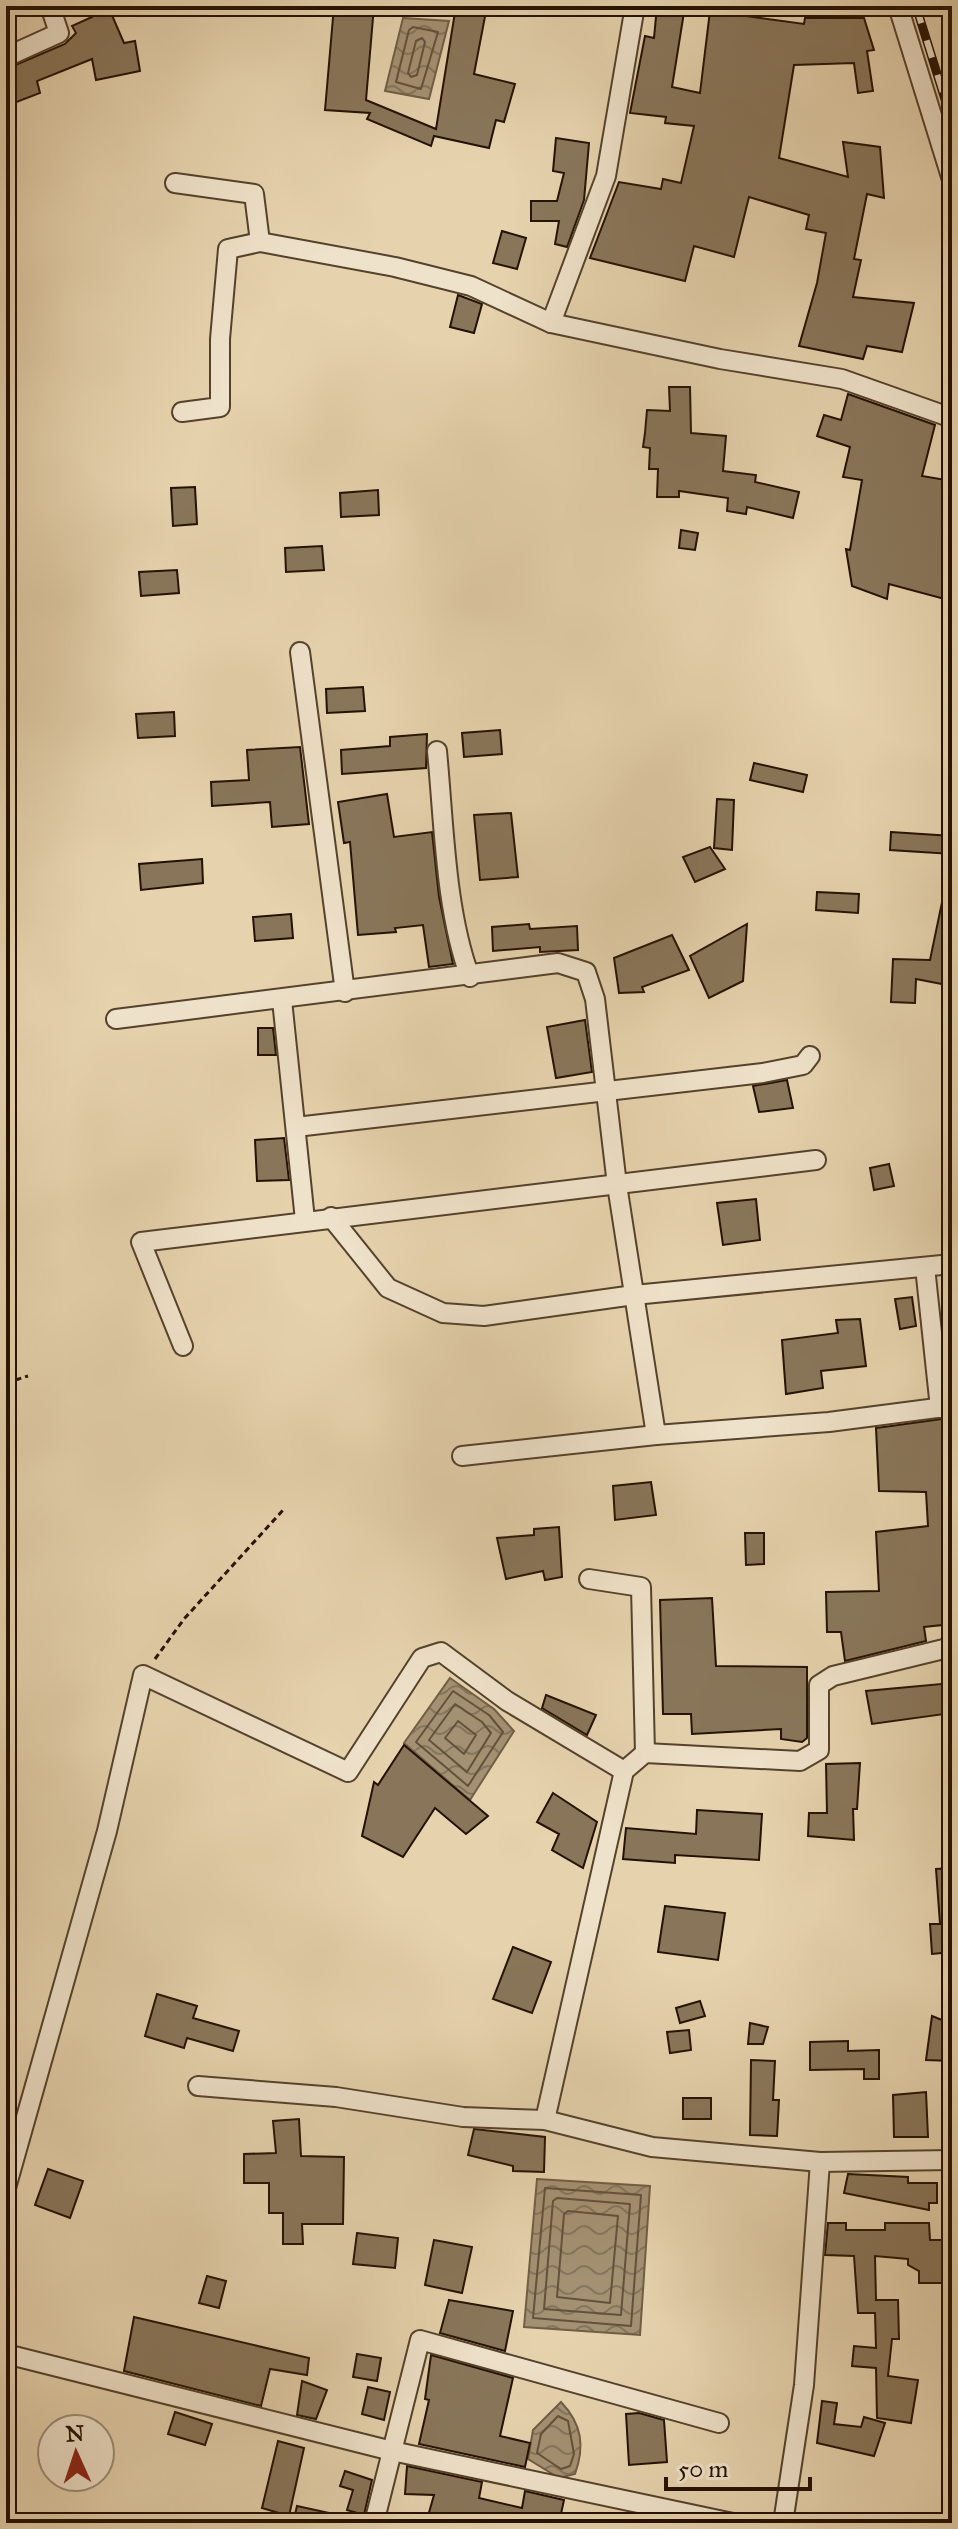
<svg xmlns="http://www.w3.org/2000/svg" width="958" height="2529" viewBox="0 0 958 2529" font-family="'IM FELL Great Primer',serif">
  <style>
    .water { fill: url(#water-waves); stroke: #715e45; stroke-width: 2 }
    .lines { fill: none; stroke-linecap: round; stroke-linejoin: round }
    .shore { stroke: #64513a; stroke-width: 2 }
    .building { fill: #89765a; stroke: #241100; stroke-width: 2 }
    .street-casing { stroke: #54422c; stroke-width: 22 }
    .path { stroke: #241100; stroke-width: 3; stroke-dasharray: 6 4; stroke-linecap: butt }
    .street { stroke: #efe2ca; stroke-width: 18 }
    .rail-casing { stroke: #241100; stroke-width: 9 }
    .rail { stroke: #efe2ca; stroke-width: 6; stroke-dasharray: 18; stroke-linecap: butt }
  </style>
  <defs>
    <pattern id="water-waves" width="16" height="10" patternUnits="userSpaceOnUse" patternTransform="scale(2)"><rect width="16" height="10" fill="#a49173"/><path d="M0 5q4-4 8 0t8 0" fill="none" stroke="#85755c"/></pattern>
  </defs>
  <rect width="100%" height="100%" fill="#e6d3ae"/>
  <filter id="stains"><feTurbulence type="fractalNoise" baseFrequency=".0025" numOctaves="4"/><feColorMatrix values="0 0 0 0 .2 0 0 0 0 .09 0 0 0 0 .02 0 0 0 .5 -.17"/></filter>
  <radialGradient id="worn" r=".72"><stop offset=".6" stop-color="#630" stop-opacity="0"/><stop offset="1" stop-color="#630" stop-opacity=".3"/></radialGradient>
  <g class="water">
    <path d="M403,18L449,21L429,99L385,91Z"/>
    <path d="M450,1678L494,1709L514,1731L470,1800L404,1743Z"/>
    <path d="M537,2179L650,2186L640,2335L524,2327Z"/>
    <path d="M561,2402C582,2424 585,2446 575,2474L559,2478L528,2459L533,2430Z"/>
  </g>
  <g class="lines">
    <g class="shore">
      <path d="M413,27L438,32L421,89L396,82L409,30Z"/>
      <path d="M422,38L425,42L417,75L411,77L408,73L416,41Z"/>
      <path d="M453,1691L489,1715L503,1732L468,1786L416,1742Z"/>
      <path d="M455,1704L482,1722L491,1733L467,1772L429,1740Z"/>
      <path d="M458,1721L476,1735L464,1754L445,1738Z"/>
      <path d="M545,2188L641,2195L631,2326L533,2318Z"/>
      <path d="M557,2198L630,2204L621,2315L544,2309L553,2201Z"/>
      <path d="M568,2211L618,2216L610,2303L557,2297L564,2214Z"/>
      <path d="M558,2416L568,2421L574,2454L570,2466L561,2469L537,2453L541,2434Z"/>
    </g>
  </g>
  <g class="building">
    <path d="M87,6H108L124,43L135,41L140,71L96,80L92,59L37,81L40,93L6,106V69L65,44L76,33L72,26L92,17Z"/>
    <path d="M334,6H374L366,100L436,129L456,6H487L474,74L515,84L504,122L496,120L489,148L434,136L431,146L367,119L370,113L325,110Z"/>
    <path d="M657,6H685L672,87L700,93L710,11L804,24L805,18H864L874,50L867,51L873,91L858,93L854,63L794,65L779,158L848,177L843,142L880,147L884,198L867,194L854,259L861,260L853,297L914,303L902,352L867,346L863,359L799,346L817,283L826,233L806,229L809,215L749,197L734,257L694,246L685,281L590,258L619,182L661,189L663,179L681,183L694,126L665,123L666,117L630,113L645,36L654,38Z"/>
    <path d="M556,138L589,143L584,200L567,247L555,244L559,221H531V201H557L564,173L553,171Z"/>
    <path d="M502,231L526,238L517,269L493,263Z"/>
    <path d="M458,295L482,304L474,333L450,327Z"/>
    <path d="M669,387H690L691,433L726,436L723,471L756,475L755,482L799,492L793,518L747,507L746,514L727,511L728,498L679,491V497H657L658,469H649L650,448L643,447L645,433L647,410L670,411Z"/>
    <path d="M848,394L935,425L922,476L952,481V601L889,584L887,599L852,586L846,549L850,550L862,480L843,477L850,447L817,436L824,415L841,420Z"/>
    <path d="M195,487L197,524L173,526L171,488Z"/>
    <path d="M378,490L379,515L341,517L340,493Z"/>
    <path d="M681,530L698,533L695,550L679,548Z"/>
    <path d="M322,546L324,570L286,572L285,548Z"/>
    <path d="M177,570L179,593L141,596L139,572Z"/>
    <path d="M363,687L365,711L327,713L326,689Z"/>
    <path d="M174,712L175,736L138,738L136,714Z"/>
    <path d="M500,730L502,754L464,757L462,733Z"/>
    <path d="M427,734L426,768L342,774L341,750L390,746V737Z"/>
    <path d="M300,747L309,824L272,827L270,802L212,806L211,782L249,780L247,750Z"/>
    <path d="M754,763L807,775L803,792L750,780Z"/>
    <path d="M387,794L394,837L432,832L439,897L453,964L429,967L423,925L395,928L396,932L358,935L350,842L344,843L338,802Z"/>
    <path d="M717,799L734,800L732,850L714,848Z"/>
    <path d="M511,813L518,877L480,880L474,815Z"/>
    <path d="M891,832L952,836V854L890,850Z"/>
    <path d="M710,847L725,869L695,882L683,857Z"/>
    <path d="M202,859L203,883L141,890L139,864Z"/>
    <path d="M945,888H952V986L916,979L915,1003L891,1002L893,959L930,960Z"/>
    <path d="M817,892L859,894L858,913L816,910Z"/>
    <path d="M291,914L293,938L255,941L253,917Z"/>
    <path d="M529,924L530,929L577,926L578,950L540,952V947L493,951L492,927Z"/>
    <path d="M747,924L743,981L709,998L690,956Z"/>
    <path d="M672,935L689,970L642,987L644,992L619,993L614,958Z"/>
    <path d="M585,1020L592,1072L556,1078L547,1027Z"/>
    <path d="M258,1028H273L276,1055H258Z"/>
    <path d="M787,1080L793,1108L759,1112L753,1086Z"/>
    <path d="M284,1138L289,1180L257,1181L255,1140Z"/>
    <path d="M889,1164L894,1186L874,1190L870,1168Z"/>
    <path d="M756,1199L760,1240L723,1245L717,1203Z"/>
    <path d="M912,1297L916,1326L900,1329L895,1299Z"/>
    <path d="M860,1319L866,1366L821,1371L823,1388L786,1394L782,1340L838,1333L836,1320Z"/>
    <path d="M949,1418L952,1624L924,1627L926,1641L845,1661L841,1632H827L826,1592L879,1591L876,1532L928,1526L926,1492L879,1491L876,1428Z"/>
    <path d="M651,1482L656,1515L615,1520L613,1486Z"/>
    <path d="M559,1527L562,1577L545,1580L543,1571L506,1579L497,1538L534,1535V1529Z"/>
    <path d="M745,1533H764V1564L746,1565Z"/>
    <path d="M712,1598L716,1666L807,1667V1738L802,1742L781,1739V1729L692,1734L691,1714H663L660,1600Z"/>
    <path d="M952,1683V1713L872,1724L866,1691Z"/>
    <path d="M546,1695L596,1715L587,1735L542,1708Z"/>
    <path d="M404,1745L488,1816L466,1834L435,1808L403,1857L362,1836L374,1782L378,1785Z"/>
    <path d="M860,1763L857,1809H853L854,1840L808,1836L809,1813H827L826,1764Z"/>
    <path d="M553,1793L597,1822L583,1868L552,1850L559,1834L537,1822Z"/>
    <path d="M697,1810L762,1814L759,1860L675,1855V1863L623,1859L626,1828L696,1834Z"/>
    <path d="M952,1868V1952L932,1954L930,1924H940L936,1869Z"/>
    <path d="M665,1906L725,1913L718,1960L658,1952Z"/>
    <path d="M513,1947L551,1962L532,2013L493,1999Z"/>
    <path d="M157,1994L197,2006L193,2018L239,2031L233,2051L187,2038L184,2048L145,2036Z"/>
    <path d="M700,2001L705,2016L680,2023L676,2008Z"/>
    <path d="M932,2016L952,2024V2061L926,2060Z"/>
    <path d="M750,2023L768,2027L763,2044H748Z"/>
    <path d="M689,2030L691,2050L670,2053L667,2032Z"/>
    <path d="M848,2041V2051L879,2050V2079H864V2069L810,2070V2042Z"/>
    <path d="M751,2060L775,2061L773,2100H779L777,2136L750,2135Z"/>
    <path d="M926,2092L928,2137H894L893,2095Z"/>
    <rect x="683" y="2098" width="28" height="21"/>
    <path d="M299,2119L301,2156L344,2157L343,2224H302L303,2244H283V2213H269V2183H244V2154L276,2153L273,2121Z"/>
    <path d="M474,2129L545,2137L544,2172L513,2171V2166L468,2155Z"/>
    <path d="M48,2169L83,2181L70,2218L35,2205Z"/>
    <path d="M848,2174L908,2177V2183H937V2203H929V2210L844,2193Z"/>
    <path d="M828,2223H846V2230H885V2223H929L930,2240H952L951,2283H919V2271L908,2265V2259L875,2256L876,2300H898L899,2339H892L888,2376L918,2380L911,2423L877,2418L876,2368L852,2366L854,2346L876,2348L875,2313H858L854,2256L825,2255Z"/>
    <path d="M357,2233L398,2238L395,2268L353,2264Z"/>
    <path d="M434,2240L472,2247L462,2293L425,2285Z"/>
    <path d="M207,2276L226,2281L219,2308L199,2303Z"/>
    <path d="M449,2300L513,2311L505,2351L440,2333Z"/>
    <path d="M134,2317L309,2358L307,2375L270,2369L261,2406L124,2371Z"/>
    <path d="M357,2354L381,2358L377,2381L353,2377Z"/>
    <path d="M431,2355L513,2378L500,2436L530,2443L525,2467L419,2444L429,2400L425,2399Z"/>
    <path d="M302,2381L327,2390L316,2419L297,2415Z"/>
    <path d="M368,2387L390,2392L384,2420L362,2414Z"/>
    <path d="M822,2401L837,2403L834,2424L861,2427L864,2417L885,2423L874,2456L817,2443Z"/>
    <path d="M175,2412L212,2424L205,2445L168,2434Z"/>
    <path d="M639,2413L664,2420L667,2462L629,2465L626,2414Z"/>
    <path d="M278,2441L304,2448L289,2516L262,2508Z"/>
    <path d="M407,2466L482,2482L479,2498L522,2508L525,2491L564,2500L559,2523H499L463,2514L460,2523H426L434,2495L405,2494Z"/>
    <path d="M345,2471L372,2480L364,2515L347,2510L353,2490L340,2486Z"/>
    <path d="M297,2506L343,2516L342,2523H293Z"/>
  </g>
  <g class="lines">
    <g class="street-casing">
      <g id="street">
        <path d="M780,6H864"/>
        <path d="M898,6L952,180"/>
        <path d="M6,57L59,33L50,6"/>
        <path d="M175,183L254,194L260,242L395,267L471,286L551,323L720,359L842,379L952,418"/>
        <path d="M551,323L606,176L635,6"/>
        <path d="M182,412L220,407V339L228,249L260,242"/>
        <path d="M300,652L345,992"/>
        <path d="M437,751C444,822 445,910 470,977"/>
        <path d="M282,1000L305,1220"/>
        <path d="M116,1019L558,963L586,972L595,999L617,1185L656,1435L829,1422L952,1406"/>
        <path d="M296,1127L763,1073L803,1065L810,1056"/>
        <path d="M331,1217L388,1288L443,1313L484,1316L634,1295L952,1264"/>
        <path d="M925,1267L940,1408"/>
        <path d="M183,1346L141,1242L816,1160"/>
        <path d="M462,1456L656,1435"/>
        <path d="M589,1579L641,1587L645,1753"/>
        <path d="M198,2086L336,2097L463,2117L545,2120L652,2147L820,2162L952,2160"/>
        <path d="M545,2120L624,1771L645,1753L800,1761L819,1750V1685L833,1676L952,1647"/>
        <path d="M6,2188L107,1831L143,1675L348,1772L422,1658L441,1652L507,1701L624,1771"/>
        <path d="M6,2354L392,2451L733,2523"/>
        <path d="M374,2523L420,2340L719,2423"/>
        <path d="M783,2523L804,2385L820,2162"/>
      </g>
    </g>
    <g class="path">
      <path d="M6,1383L28,1376"/>
      <path d="M155,1659L184,1619L284,1509"/>
    </g>
    <use href="#street" class="street"/>
    <g class="rail-casing">
      <path id="rail" d="M916,6L952,122"/>
    </g>
    <use href="#rail" class="rail"/>
  </g>
  <rect width="958" height="2529" fill="none" stroke="#e6d3ae" stroke-width="32"/>
  <rect x="8" y="8" width="942" height="2513" fill="none" stroke="#241100" stroke-width="4"/>
  <rect x="16" y="16" width="926" height="2497" fill="none" stroke="#241100" stroke-width="2"/>
  <g transform="translate(76 2453) rotate(357)"><circle r="38" fill="#efe2ca" stroke="#9e8e79" stroke-width="2"/>
  <path d="M0-6L14 30L0 20L-14 30Z" fill="#8f2418"/>
  <text y="-12" font-size="22" font-weight="bold" text-anchor="middle" fill="#241100">N</text>
  </g>
  <path d="M666 2477v12h144v-12" fill="none" stroke="#241100" stroke-width="4"/>
  <text x="678" y="2477" font-size="24" fill="#241100" stroke="#efe2ca" stroke-width="6" paint-order="stroke">50 m</text>
  <rect width="100%" height="100%" filter="url(#stains)"/>
  <rect width="100%" height="100%" fill="url(#worn)"/>
</svg>
